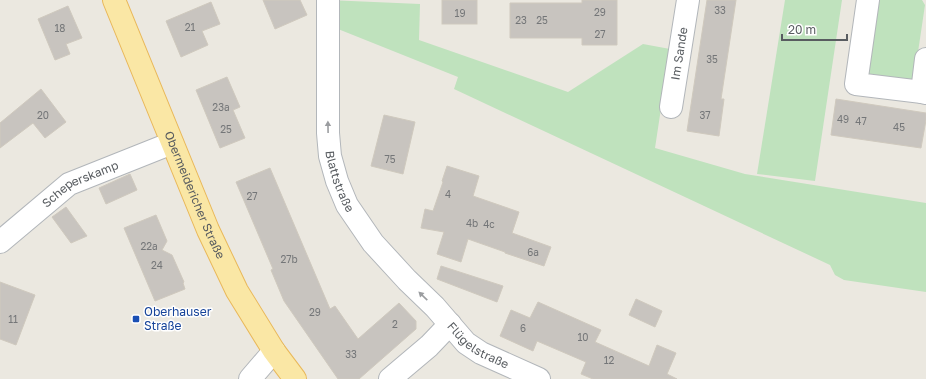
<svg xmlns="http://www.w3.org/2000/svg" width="926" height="379" viewBox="0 0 926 379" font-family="'Golos Text',sans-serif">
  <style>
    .green { fill: #bfe2bd }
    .building { fill: #c8c4bf; stroke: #cfc9be }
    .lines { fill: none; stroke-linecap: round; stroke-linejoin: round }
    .minor-casing { stroke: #b2b6ba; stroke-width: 24 }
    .major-casing { stroke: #e9b85a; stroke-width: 24 }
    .minor { stroke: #fff; stroke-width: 22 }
    .major { stroke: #fae7a5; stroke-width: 22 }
    .oneway { fill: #9b9da0 }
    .transit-dot { fill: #1a4fb4; stroke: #fff; stroke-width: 1.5 }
    .labels { text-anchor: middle; stroke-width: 3; stroke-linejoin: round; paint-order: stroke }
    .number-label { font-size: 10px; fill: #747678 }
    .street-label { font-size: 12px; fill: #585c60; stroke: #fff }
    .transit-label { font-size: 12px; fill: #164399; stroke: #fff; text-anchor: start }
  </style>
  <rect width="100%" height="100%" fill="#ebe8e0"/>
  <g class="green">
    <path d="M328,0L420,4L419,40L568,92L643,44L670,49L655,148L745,174L926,203V292L844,280L835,275L830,265L454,89L458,77L328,25Z"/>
    <path d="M785,0H842L815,181L757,174Z"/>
    <path d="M878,0H922L925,5L914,79L907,84L873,78L867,72Z"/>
  </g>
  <g class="building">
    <path d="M263,0H300L307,15L275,29Z"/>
    <rect x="442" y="0" width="35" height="24"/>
    <path d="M582,0H617V45H582V38H510V3H582Z"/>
    <path d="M707,0H736L721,99H724L719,136L687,131Z"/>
    <path d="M211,2L220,24L202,31L208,45L181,57L166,21Z"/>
    <path d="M68,6L82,38L66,44L70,54L55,60L38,19Z"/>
    <path d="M227,77L240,107L233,110L245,138L220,148L196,90Z"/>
    <path d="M41,89L66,122L45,138L33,123L0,148V123Z"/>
    <path d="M836,99L926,113V120L921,148L831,135Z"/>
    <path d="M384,115L415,122L403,174L371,166Z"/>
    <path d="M447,166L479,176L473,196L519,212L512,233L551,247L544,266L505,253V252L468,239L461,262L437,254L444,232L421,228L425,209L433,211L443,182L442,181Z"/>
    <path d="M270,168L330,309L335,306L358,339L399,303L416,321V329L359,379H338L284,301L271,270L273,269L236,182Z"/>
    <path d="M130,174L137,190L106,204L99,188Z"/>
    <path d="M66,207L87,236L71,243L52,217Z"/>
    <path d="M156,215L167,241L162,250L172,255L184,282L183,283L185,289L155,301L124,228Z"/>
    <path d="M441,266L503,286L497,302L437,279Z"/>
    <path d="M0,282L35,295L16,345L0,339Z"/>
    <path d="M636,299L662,311L655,327L629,315Z"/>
    <path d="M538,302L601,330L595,342L649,366L657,345L676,353L667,374L677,379H593L581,374L586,362L537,341L533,351L500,336L511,310L530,318Z"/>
  </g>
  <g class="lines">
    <g class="minor-casing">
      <g id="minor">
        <path id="s1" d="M328,0V133L330,156L337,181L347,205L373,243L407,280L435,307L466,343L481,353L539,379"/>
        <path d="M868,0L856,84L922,92"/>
        <path d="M926,59L922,92L926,93"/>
        <path id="s2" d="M671,107L688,0"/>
        <path id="s3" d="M0,242L69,184L172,143"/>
        <path d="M250,379L274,351"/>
        <path d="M390,379L429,346L450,324"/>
      </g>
    </g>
    <g class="major-casing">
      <g id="major">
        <path id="s4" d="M114,0L208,230L237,291L274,351L295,379"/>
      </g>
    </g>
    <use href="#minor" class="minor"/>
    <use href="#major" class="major"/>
  </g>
  <defs><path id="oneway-solid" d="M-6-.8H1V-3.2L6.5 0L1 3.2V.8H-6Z"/></defs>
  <g class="oneway">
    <use href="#oneway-solid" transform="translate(328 127) rotate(-91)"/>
    <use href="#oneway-solid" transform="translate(423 296) rotate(-136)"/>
  </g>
  <rect class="transit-dot" x="132" y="315" width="8" height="8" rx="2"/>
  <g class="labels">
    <g class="number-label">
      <text x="720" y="14">33</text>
      <text x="600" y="16">29</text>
      <text x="460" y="17">19</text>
      <text x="521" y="24">23</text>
      <text x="542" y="24">25</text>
      <text x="190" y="31">21</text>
      <text x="60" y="32">18</text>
      <text x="600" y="38">27</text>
      <text x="712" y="63">35</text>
      <text x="221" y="111">23a</text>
      <text x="43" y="119">20</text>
      <text x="705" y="119">37</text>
      <text x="843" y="123">49</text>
      <text x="861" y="125">47</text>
      <text x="899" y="131">45</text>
      <text x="226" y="133">25</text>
      <text x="390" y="163">75</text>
      <text x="448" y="198">4</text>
      <text x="252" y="200">27</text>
      <text x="472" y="227">4b</text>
      <text x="489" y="228">4c</text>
      <text x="149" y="250">22a</text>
      <text x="533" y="256">6a</text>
      <text x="289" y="263">27b</text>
      <text x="157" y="269">24</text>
      <text x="315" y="316">29</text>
      <text x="13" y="323">11</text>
      <text x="395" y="328">2</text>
      <text x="523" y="332">6</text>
      <text x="583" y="341">10</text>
      <text x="351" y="358">33</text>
      <text x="609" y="364">12</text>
    </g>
    <g class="street-label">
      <text dy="4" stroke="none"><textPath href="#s2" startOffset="54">Im Sande</textPath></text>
      <text dy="4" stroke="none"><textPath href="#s1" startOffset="183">Blattstraße</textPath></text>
      <text dy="4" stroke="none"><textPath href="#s3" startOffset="100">Scheperskamp</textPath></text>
      <text dy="4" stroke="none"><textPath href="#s4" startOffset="211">Obermeidericher Straße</textPath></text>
      <text dy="4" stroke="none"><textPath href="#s1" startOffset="402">Flügelstraße</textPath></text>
    </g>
    <g class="transit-label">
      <text x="144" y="316">Oberhauser<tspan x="144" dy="14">Straße</tspan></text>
    </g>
  </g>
  <path d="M782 34v6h65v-6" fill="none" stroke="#585c60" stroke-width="2"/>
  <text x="788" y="34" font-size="12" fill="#585c60" stroke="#ffffff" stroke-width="3" paint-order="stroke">20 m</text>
</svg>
